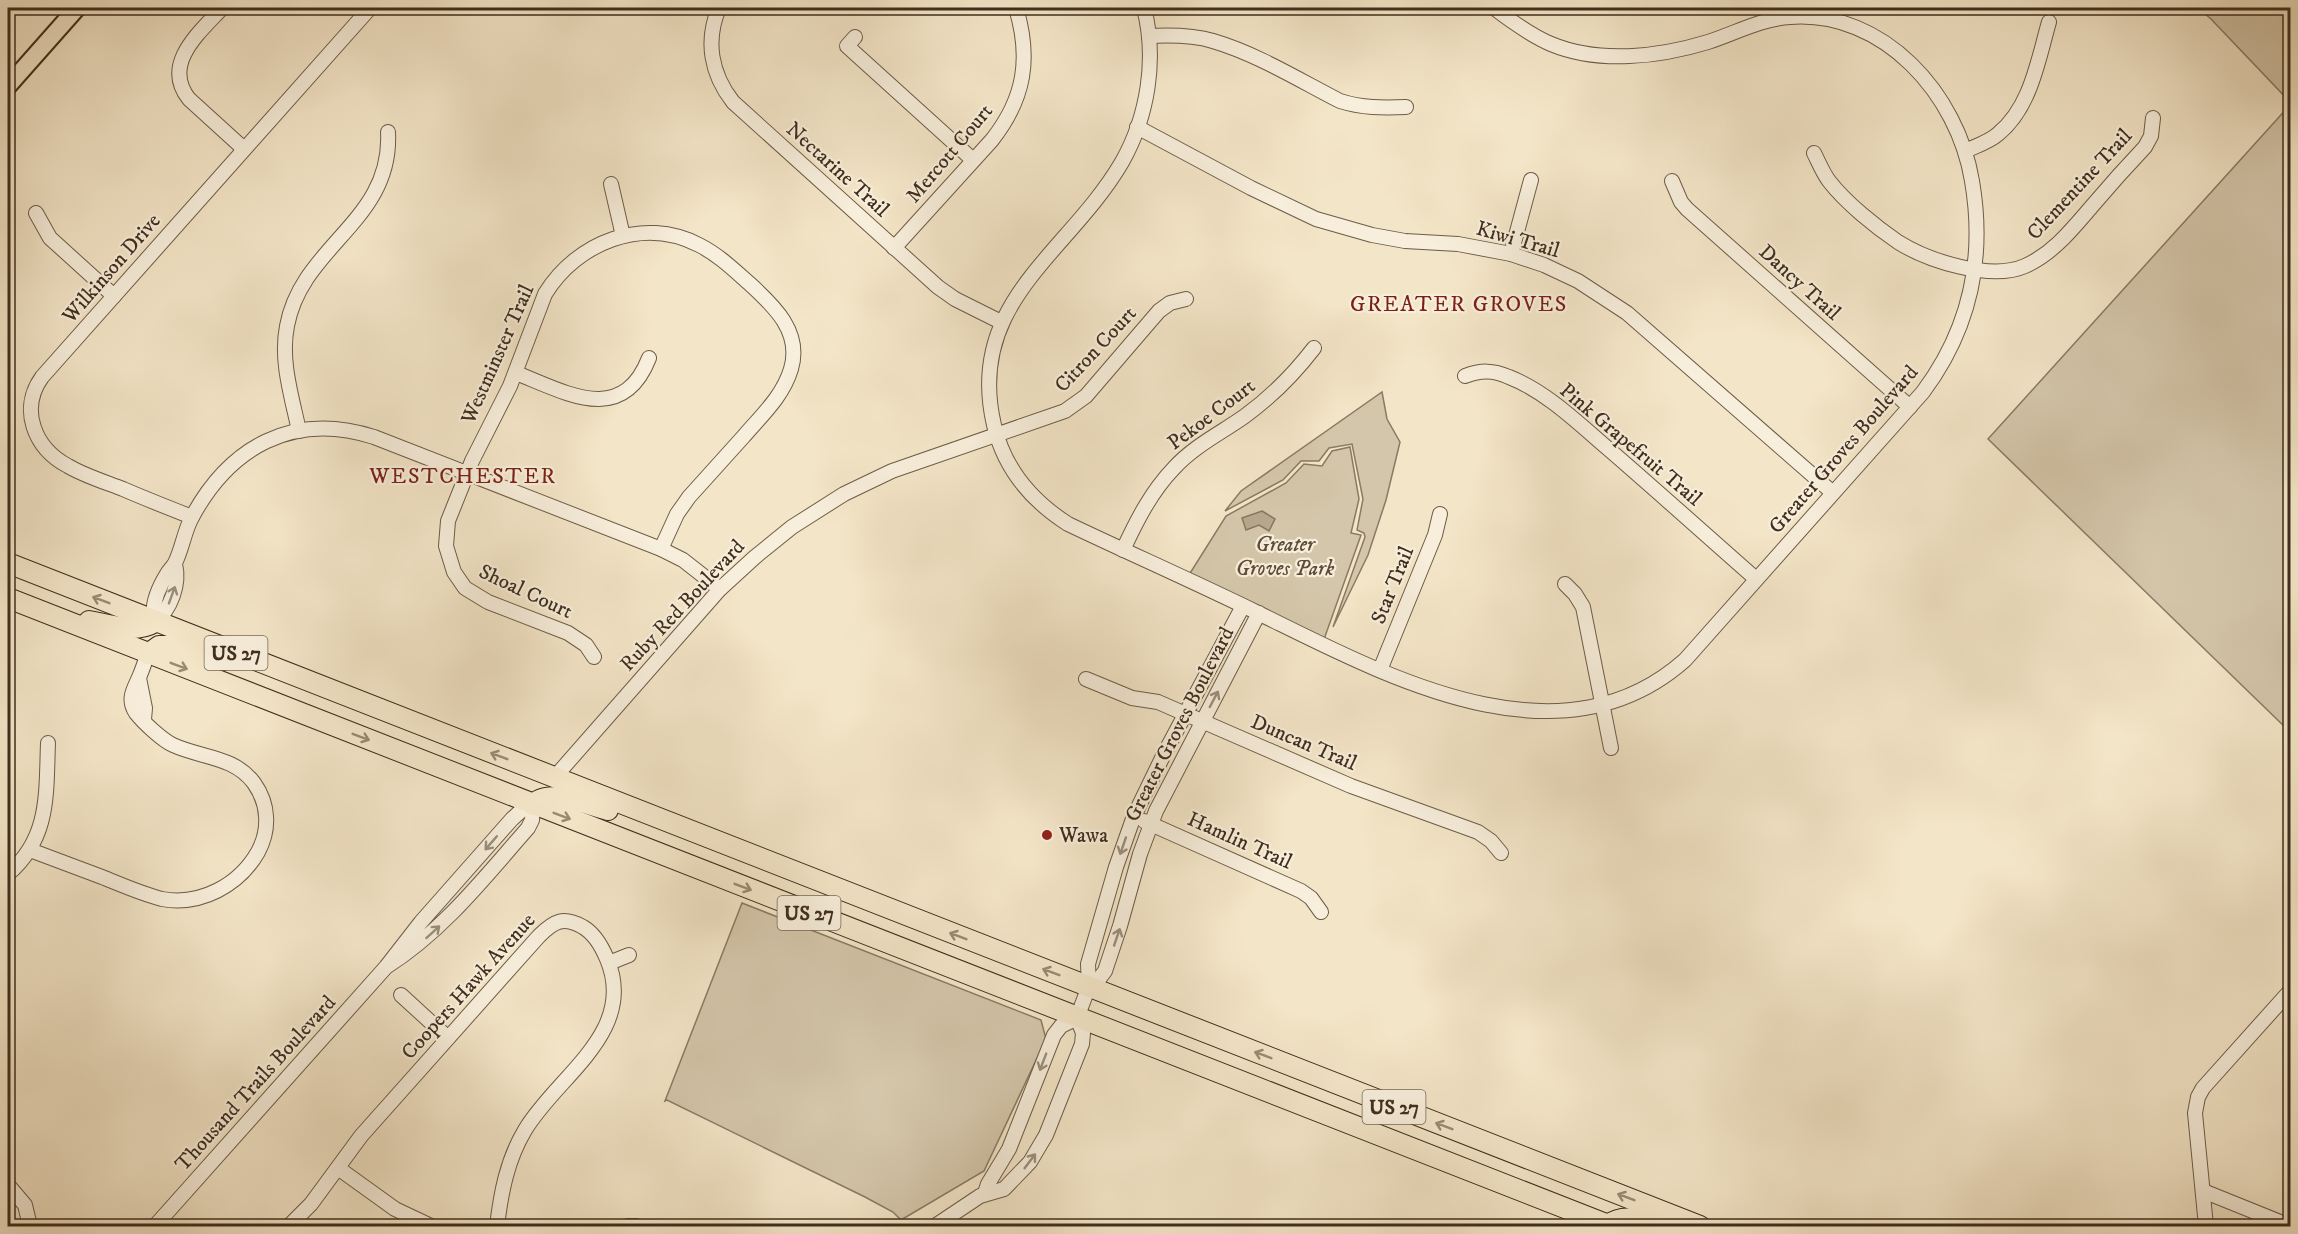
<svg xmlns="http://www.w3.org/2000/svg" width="2298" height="1234" viewBox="0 0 2298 1234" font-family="'IM FELL DW Pica',serif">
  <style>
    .green { fill: #d4c6aa; stroke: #8a7a64; stroke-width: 1.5 }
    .water { fill: #b6a78d; stroke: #867760; stroke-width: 1.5 }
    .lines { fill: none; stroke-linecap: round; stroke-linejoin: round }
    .minor-casing { stroke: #6c5c48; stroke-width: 16 }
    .major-casing { stroke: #3f2e1d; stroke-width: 20 }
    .highway-casing { stroke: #3f2e1d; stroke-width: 22 }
    .minor { stroke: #f7eedb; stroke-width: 14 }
    .major { stroke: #f3e5c7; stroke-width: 16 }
    .highway { stroke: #f3e5c7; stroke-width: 20 }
    .oneway { stroke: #9b8e7c }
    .oneway2 { stroke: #998a72 }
    .poi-dot { fill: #8f2418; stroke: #f7eedb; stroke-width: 2 }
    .labels { text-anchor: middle; stroke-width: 4.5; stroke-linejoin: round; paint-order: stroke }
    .shield { fill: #f7eedb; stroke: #766856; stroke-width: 1.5 }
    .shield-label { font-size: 20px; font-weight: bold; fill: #3f2e1d }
    .street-label { font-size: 21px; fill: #3f2e1d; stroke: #f7eedb }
    .park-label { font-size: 21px; font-style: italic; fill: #5d4c39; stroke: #f7eedb }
    .poi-label { font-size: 21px; fill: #3f2e1d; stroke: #f7eedb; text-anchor: start }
    .neighbourhood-label { font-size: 22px; letter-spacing: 1.5px; fill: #7a1f14; stroke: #f7eedb }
  </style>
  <rect width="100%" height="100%" fill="#f3e5c7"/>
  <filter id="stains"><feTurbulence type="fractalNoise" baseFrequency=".00333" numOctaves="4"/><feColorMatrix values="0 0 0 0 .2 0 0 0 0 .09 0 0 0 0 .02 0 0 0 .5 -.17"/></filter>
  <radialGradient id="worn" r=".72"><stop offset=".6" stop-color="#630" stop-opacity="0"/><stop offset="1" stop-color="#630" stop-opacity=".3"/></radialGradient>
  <g class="green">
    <path d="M2198,8H2290V102L2211,19Z"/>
    <path d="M2290,105V732L1988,439Z"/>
    <path d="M1382,392L1387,419L1400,442L1386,500L1368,555L1333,627L1365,537L1364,533L1357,530L1363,499L1352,444L1329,448L1319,461H1301L1283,480L1225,511L1241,491Z"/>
    <path d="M1350,447L1359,499L1351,533L1361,535L1322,645L1187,578L1226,516L1286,483L1304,464L1322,466L1332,451Z"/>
    <path d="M742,903L1041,1020L1046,1039L984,1171L901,1220L893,1212L865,1197L667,1100L665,1101Z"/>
  </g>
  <path class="water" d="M1262,511L1275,519L1269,531L1259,525L1246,530L1242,518Z"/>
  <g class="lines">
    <g class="minor-casing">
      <g id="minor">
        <path d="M222,8C200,32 161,64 189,99L244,149"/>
        <path d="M719,8C705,41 711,74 733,102L938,287L955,299L1001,322"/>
        <path d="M1144,8C1157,59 1148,116 1122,162C1069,253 965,302 994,425C1004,468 1032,501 1068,524C1131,554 1195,582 1258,613C1383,674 1559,772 1685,660L1923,392C1970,329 1985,257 1972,181C1958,95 1884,10 1790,17C1760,19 1736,33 1708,42C1659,57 1599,64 1551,44C1530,35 1511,21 1494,8"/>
        <path d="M1149,36C1171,35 1193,35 1213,41C1257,54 1299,80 1340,101C1362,108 1383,108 1406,107"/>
        <path d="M855,37L847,46L973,160"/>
        <path d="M1137,127L1251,188L1316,219L1372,235L1405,241L1458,244L1511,254L1544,265L1578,281L1627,313L1833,493"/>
        <path d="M1965,151C1976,146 1989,142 1998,134C2031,107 2038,60 2049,22"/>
        <path d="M1814,153C1819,163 1823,173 1829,181C1846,203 1876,227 1898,242C1928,261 1991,281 2025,266C2054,253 2073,228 2093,205C2110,185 2127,166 2145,147L2151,136L2153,118"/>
        <path d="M1672,181L1681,202L1687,209L1910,407"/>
        <path d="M611,184L623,236"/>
        <path d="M36,213L50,238L114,296"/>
        <path d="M894,248L992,140C1025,98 1031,58 1016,8"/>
        <path d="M1511,254L1531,180"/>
        <path d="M516,373C565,392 622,427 649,358"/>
        <path d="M1465,376C1481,370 1493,370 1509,377C1545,391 1576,421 1605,446C1656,490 1706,535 1756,579"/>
        <path d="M299,431C292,397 280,361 287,326C302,245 393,221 388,132"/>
        <path d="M192,517C169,508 146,499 123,489C105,482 85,476 68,466C34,448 19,409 42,377L370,8"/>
        <path d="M1123,550C1137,520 1151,492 1174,468C1194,446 1221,433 1245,416C1271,397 1294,374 1314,348"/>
        <path d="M1565,584L1575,594L1583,607L1611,748"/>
        <path d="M155,622C150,606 159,587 167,574C169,570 173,567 175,563C182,549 184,533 191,519C229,447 293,411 374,437L661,549L683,560L720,589"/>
        <path d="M155,622C171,609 180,584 175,564"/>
        <path d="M594,657L586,645L568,633L488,602L465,588L454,572L446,546L448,521L472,461L510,386L545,294C577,242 643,216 699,245C719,255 734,270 750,284C774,306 802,332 791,369C783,396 762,415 744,436C726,456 707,477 689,497L677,514L661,549"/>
        <path d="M1380,670L1435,535L1440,514"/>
        <path d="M139,678L145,708L144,719"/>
        <path d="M1086,679L1132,698L1158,702L1351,786L1478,832L1491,841L1501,853"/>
        <path d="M554,778L720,589L755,557L792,527L844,494L892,471L1065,411L1086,396L1159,311L1170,303L1186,299"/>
        <path d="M1144,821L1301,891L1311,898L1321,912"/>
        <path d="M30,850C54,859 78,868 102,877C122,885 142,894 162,899C201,906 239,885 258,852C270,830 269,804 254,783C234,756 201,758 173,745C162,740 143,722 136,713C126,698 135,688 140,675C143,668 145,661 148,654"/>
        <path d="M8,874C50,838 46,794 48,743"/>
        <path d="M609,963L629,955"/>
        <path d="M1089,986L1099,979L1105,971L1120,926L1140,854L1156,811L1259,613"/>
        <path d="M401,995L448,1038"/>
        <path d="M1077,1018L1089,986L1088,964L1116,867L1134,816L1164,754L1243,606"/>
        <path d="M338,1168L395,1209L431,1226"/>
        <path d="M8,1185L25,1205L30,1226"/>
        <path d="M2203,1191L2290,1226"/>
        <path d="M985,1193L988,1184L1009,1149L1054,1035L1061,1026L1077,1018"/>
        <path d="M155,1226L386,967L421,922L512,819L524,808L533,805L532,820L528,828C484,878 443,931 386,967"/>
        <path d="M289,1226L311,1204L361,1136L539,936C554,921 563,916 583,927C595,934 602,947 607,959C638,1032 557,1076 525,1130C507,1160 501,1193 497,1226"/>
        <path d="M628,1226H636"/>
        <path d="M935,1226L980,1196L1004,1189L1030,1162L1046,1135L1082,1044L1083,1033L1077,1018"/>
        <path d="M2206,1226L2195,1113L2198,1097L2203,1088L2290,991"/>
      </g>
    </g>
    <g class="major-casing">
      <path id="major" d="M8,86L77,8"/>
    </g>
    <g class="highway-casing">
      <g id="highway">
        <path d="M8,563L1700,1226"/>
        <path d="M8,598L1611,1226"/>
        <path d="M89,621C111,625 135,634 155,622"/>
        <path d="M148,654L159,646H170L223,660"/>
        <path d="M533,805C547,787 589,805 608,810"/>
        <path d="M1608,1225C1625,1212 1645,1222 1664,1226"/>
      </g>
    </g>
    <use href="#minor" class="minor"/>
    <use href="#major" class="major"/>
    <use href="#highway" class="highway"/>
  </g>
  <defs><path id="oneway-shaft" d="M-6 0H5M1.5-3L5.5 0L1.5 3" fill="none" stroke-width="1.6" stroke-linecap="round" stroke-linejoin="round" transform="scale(1.5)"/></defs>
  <g class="oneway">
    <use href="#oneway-shaft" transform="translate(172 595) rotate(-70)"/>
    <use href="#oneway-shaft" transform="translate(1214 699) rotate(-62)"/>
    <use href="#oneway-shaft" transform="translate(491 843) rotate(131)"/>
    <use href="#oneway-shaft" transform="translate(1123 846) rotate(109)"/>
    <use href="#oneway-shaft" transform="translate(433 932) rotate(-42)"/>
    <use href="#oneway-shaft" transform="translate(1117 937) rotate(-71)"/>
    <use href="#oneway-shaft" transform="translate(1043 1062) rotate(111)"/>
    <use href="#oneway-shaft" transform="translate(1030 1161) rotate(-53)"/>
  </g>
  <g class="oneway2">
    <use href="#oneway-shaft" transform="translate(101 600) rotate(-159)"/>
    <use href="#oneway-shaft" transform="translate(179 666) rotate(21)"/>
    <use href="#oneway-shaft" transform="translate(361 737) rotate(21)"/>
    <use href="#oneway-shaft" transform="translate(499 756) rotate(-159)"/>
    <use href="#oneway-shaft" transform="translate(562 816) rotate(21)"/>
    <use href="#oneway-shaft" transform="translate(743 887) rotate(21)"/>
    <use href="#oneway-shaft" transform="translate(958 936) rotate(-159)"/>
    <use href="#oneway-shaft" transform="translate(1051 972) rotate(-159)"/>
    <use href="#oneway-shaft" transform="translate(1263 1055) rotate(-159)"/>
    <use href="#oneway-shaft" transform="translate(1444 1126) rotate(-159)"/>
    <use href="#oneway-shaft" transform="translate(1626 1197) rotate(-159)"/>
  </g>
  <circle class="poi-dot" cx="1047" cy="835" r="6"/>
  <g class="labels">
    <g class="shield">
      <rect x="204.5" y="636" width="63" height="34" rx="4.5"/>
      <rect x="777.5" y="896" width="63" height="34" rx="4.5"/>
      <rect x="1362.5" y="1090" width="63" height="34" rx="4.5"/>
    </g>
    <g class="shield-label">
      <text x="236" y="660">US 27</text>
      <text x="809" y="920">US 27</text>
      <text x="1394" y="1114">US 27</text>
    </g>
    <g class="street-label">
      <text transform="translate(949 153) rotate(-50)" y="7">Mercott Court</text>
      <text transform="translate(838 169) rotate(42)" y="7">Nectarine Trail</text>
      <text transform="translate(2079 184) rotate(-47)" y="7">Clementine Trail</text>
      <text transform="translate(1518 239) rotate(16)" y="7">Kiwi Trail</text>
      <text transform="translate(111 268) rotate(-49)" y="7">Wilkinson Drive</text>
      <text transform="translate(1800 282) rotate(42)" y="7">Dancy Trail</text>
      <text transform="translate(1095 349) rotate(-47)" y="7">Citron Court</text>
      <text transform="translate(497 354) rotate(-66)" y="7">Westminster Trail</text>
      <text transform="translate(1211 414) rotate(-37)" y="7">Pekoe Court</text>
      <text transform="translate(1631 444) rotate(40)" y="7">Pink Grapefruit Trail</text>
      <text transform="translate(1843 449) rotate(-49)" y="7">Greater Groves Boulevard</text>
      <text transform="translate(1392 585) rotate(-68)" y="7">Star Trail</text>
      <text transform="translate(526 591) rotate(25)" y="7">Shoal Court</text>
      <text transform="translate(682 605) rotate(-47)" y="7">Ruby Red Boulevard</text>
      <text transform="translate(1179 724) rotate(-63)" y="7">Greater Groves Boulevard</text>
      <text transform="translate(1304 742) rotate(23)" y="7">Duncan Trail</text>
      <text transform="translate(1240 840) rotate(24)" y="7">Hamlin Trail</text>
      <text transform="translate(468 986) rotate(-48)" y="7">Coopers Hawk Avenue</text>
      <text transform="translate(255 1083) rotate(-48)" y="7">Thousand Trails Boulevard</text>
    </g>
    <g class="park-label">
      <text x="1285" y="551">Greater<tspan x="1285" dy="24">Groves Park</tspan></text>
    </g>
    <g class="poi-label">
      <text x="1059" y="842">Wawa</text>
    </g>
    <g class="neighbourhood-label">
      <text x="1459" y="311">GREATER GROVES</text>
      <text x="463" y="483">WESTCHESTER</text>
    </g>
  </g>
  <rect width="2298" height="1234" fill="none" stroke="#f3e5c7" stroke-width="30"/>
  <rect x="9" y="9" width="2280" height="1216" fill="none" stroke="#3f2e1d" stroke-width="3"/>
  <rect x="15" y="15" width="2268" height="1204" fill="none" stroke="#3f2e1d" stroke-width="1.5"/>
  <rect width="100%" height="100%" filter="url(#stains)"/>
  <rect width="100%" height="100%" fill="url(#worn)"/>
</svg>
